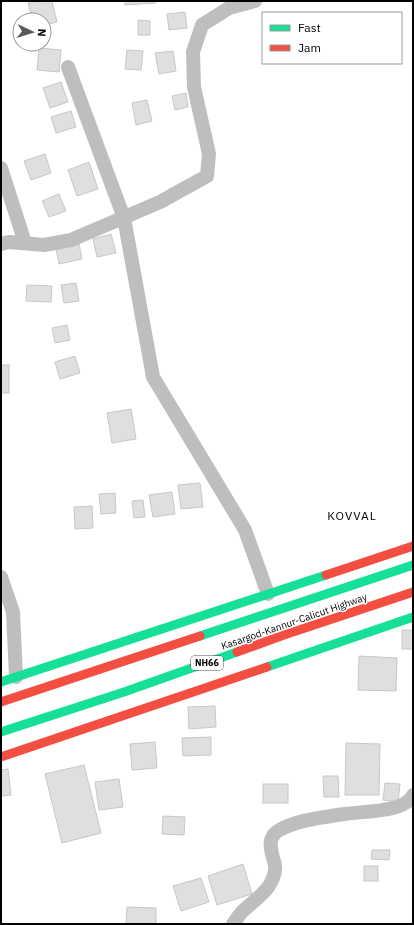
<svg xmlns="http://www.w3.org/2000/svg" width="414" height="925" viewBox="0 0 414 925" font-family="'IBM Plex Sans',sans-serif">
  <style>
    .building { fill: #dfdfdf; stroke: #c7c7c7 }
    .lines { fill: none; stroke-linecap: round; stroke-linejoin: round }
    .street { stroke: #bebebe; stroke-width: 14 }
    .fast { stroke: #16e098; stroke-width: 9 }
    .jam { stroke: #f24e42; stroke-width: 9 }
    .labels { text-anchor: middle; stroke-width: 3; stroke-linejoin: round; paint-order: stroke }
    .shield { fill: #fff; stroke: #4c4c4c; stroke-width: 1 }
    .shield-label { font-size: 9px; font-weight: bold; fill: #000 }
    .street-label { font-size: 10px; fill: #000; stroke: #fff }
    .quarter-label { font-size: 12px; letter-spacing: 1px; fill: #000; stroke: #fff }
  </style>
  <rect width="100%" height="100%" fill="#fff"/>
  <g class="building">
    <path d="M35,1H52L57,22L44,25V20H33L28,3Z"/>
    <path d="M125,1H155L156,3L125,5Z"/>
    <path d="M185,12L187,28L169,30L167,14Z"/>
    <path d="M138,20L150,21V35H138Z"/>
    <path d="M39,48L61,50L59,72L37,70Z"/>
    <path d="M127,50L143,51L141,70L125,69Z"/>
    <path d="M173,51L176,71L159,74L155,53Z"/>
    <path d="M61,82L68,102L50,108L43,88Z"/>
    <path d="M186,93L188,107L175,110L172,96Z"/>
    <path d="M147,100L152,121L136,125L132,103Z"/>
    <path d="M71,111L76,127L56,133L51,117Z"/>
    <path d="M45,154L51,173L31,180L24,161Z"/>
    <path d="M89,162L98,189L77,196L68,170Z"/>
    <path d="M59,194L66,211L49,217L42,201Z"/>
    <path d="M111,234L116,253L97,257L93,239Z"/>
    <path d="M79,244L82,259L59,264L56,249Z"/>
    <path d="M76,283L79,301L64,303L61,285Z"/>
    <path d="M27,285L52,286L51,302L26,301Z"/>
    <path d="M67,325L70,340L55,343L52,328Z"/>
    <path d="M75,356L80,373L60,379L55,362Z"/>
    <rect x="1" y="365" width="8" height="28"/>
    <path d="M131,409L136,439L112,443L107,413Z"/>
    <path d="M200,483L203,507L181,509L178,485Z"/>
    <path d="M172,492L175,514L153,517L149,495Z"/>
    <path d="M115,493L116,513L101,514L99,494Z"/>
    <path d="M143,500L145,517L134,518L132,501Z"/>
    <path d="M92,506L93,528L75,529L74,507Z"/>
    <rect x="402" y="630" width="11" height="19"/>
    <path d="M359,656L397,658L396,691L358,690Z"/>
    <path d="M215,706L216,727L189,729L188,707Z"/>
    <path d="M211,737V755L183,756L182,738Z"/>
    <path d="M155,742L157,768L132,770L130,744Z"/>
    <path d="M346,743L380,744L379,795H345Z"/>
    <path d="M84,765L101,833L62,843L45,774Z"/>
    <path d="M8,769L11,795L1,796V770Z"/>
    <path d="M323,776H338L339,797H324Z"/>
    <path d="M119,779L123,807L99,810L95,782Z"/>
    <path d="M385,783L400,784L398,802L383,800Z"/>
    <rect x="263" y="784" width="25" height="19"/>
    <path d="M163,816L185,817L184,835L162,834Z"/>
    <path d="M372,850H390L389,860L371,859Z"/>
    <path d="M243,864L252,894L217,905L208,876Z"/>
    <rect x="364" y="866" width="14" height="15"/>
    <path d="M201,878L209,902L181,911L173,886Z"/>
    <path d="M127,907L156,908V924H126Z"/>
  </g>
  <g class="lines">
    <g class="street">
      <path d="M68,67L124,218L153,377L245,530L268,594"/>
      <path d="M1,168L25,243"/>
      <path d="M1,244L9,242L44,245L71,240L160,202L207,176L209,154L194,87L193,52L202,25L229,8L255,1"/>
      <path d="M1,577L13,612L16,677"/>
      <path d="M233,924C236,920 239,915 242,912C251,903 262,896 269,886C272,881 275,875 275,869C276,864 273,859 272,854C271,849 269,841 273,836C276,830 290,825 296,823C310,819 330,816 345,814C362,811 405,813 413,795"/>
    </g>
    <g class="fast">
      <path d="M200,636L413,565"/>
      <path d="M267,667L413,617"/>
      <path d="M1,682L326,575"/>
      <path d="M1,732L124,692L237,652"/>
    </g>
    <g class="jam">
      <path d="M326,575L413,546"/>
      <path d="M237,652L284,635L413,592"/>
      <path d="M1,702L200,636"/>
      <path d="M1,757L267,667"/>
    </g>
  </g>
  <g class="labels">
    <rect class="shield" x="191" y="656" width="32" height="14" rx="3"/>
    <g class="shield-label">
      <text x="207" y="666">NH66</text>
    </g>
    <g class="street-label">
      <text transform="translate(294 621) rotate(-19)" y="4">Kasargod-Kannur-Calicut Highway</text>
    </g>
    <g class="quarter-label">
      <text x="352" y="520">KOVVAL</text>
    </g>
  </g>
  <rect width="414" height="925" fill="none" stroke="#000000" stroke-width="4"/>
  <rect x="262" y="12" width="140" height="52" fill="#ffffff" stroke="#999999"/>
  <rect x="270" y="25" width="20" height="6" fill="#16e098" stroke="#999999"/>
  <text x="298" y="32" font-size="12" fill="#000000">Fast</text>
  <rect x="270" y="45" width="20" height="6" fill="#f24e42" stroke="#999999"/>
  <text x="298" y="52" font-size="12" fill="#000000">Jam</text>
  <g transform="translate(32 32) rotate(94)"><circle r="19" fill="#ffffff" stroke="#999999"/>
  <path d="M0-3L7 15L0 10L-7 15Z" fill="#595959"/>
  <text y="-6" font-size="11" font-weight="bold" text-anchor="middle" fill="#000000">N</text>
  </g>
</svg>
